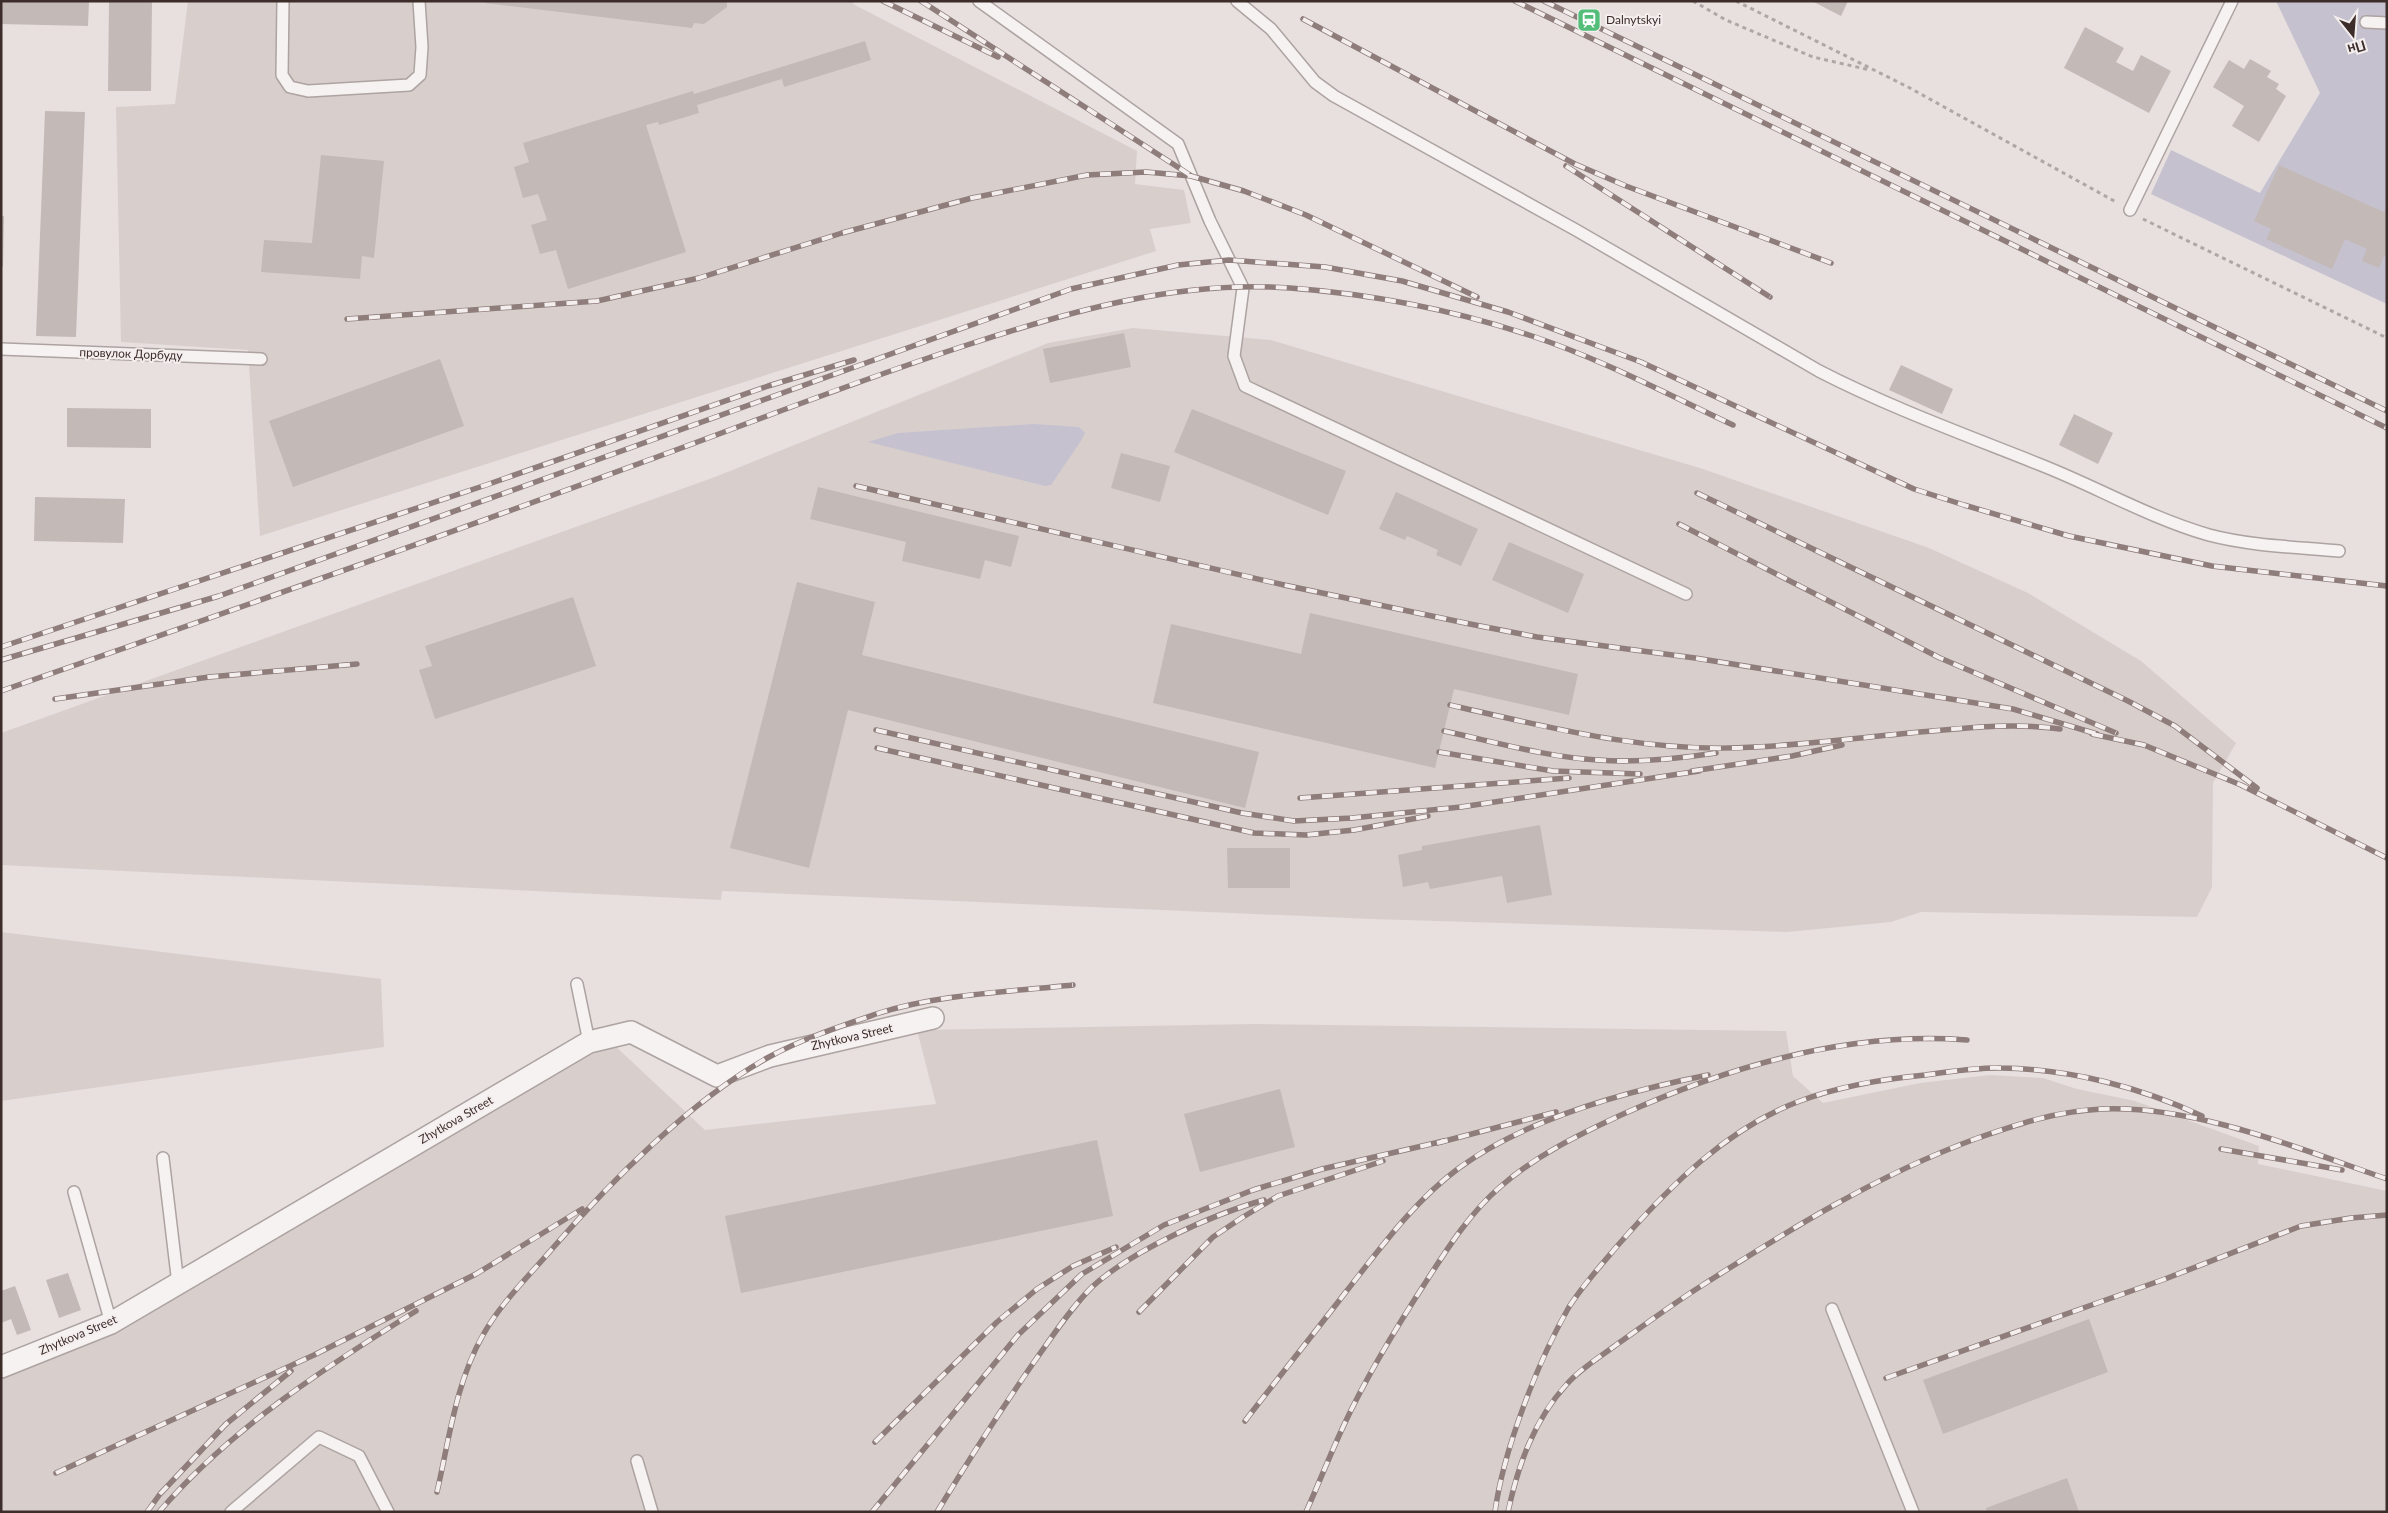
<svg xmlns="http://www.w3.org/2000/svg" width="2388" height="1513" viewBox="0 0 2388 1513" font-family="Lato,sans-serif">
  <style>
    .built { fill: #d8cfcd }
    .green { fill: #c5c1cf }
    .building { fill: #c3b9b7 }
    .lines { fill: none; stroke-linecap: round; stroke-linejoin: round }
    .service-casing { stroke: #ada3a1; stroke-width: 14 }
    .minor-casing { stroke: #ada3a1; stroke-width: 24 }
    .path { stroke: #afa7a5; stroke-width: 3; stroke-dasharray: 4 4; stroke-linecap: butt }
    .service { stroke: #f5f2f1; stroke-width: 11 }
    .minor { stroke: #f5f2f1; stroke-width: 21 }
    .rail-casing { stroke: #8e7d7a; stroke-width: 5.5 }
    .rail { stroke: #f4efee; stroke-width: 4; stroke-dasharray: 11; stroke-linecap: butt }
    .labels { text-anchor: middle; stroke-width: 4; stroke-linejoin: round; paint-order: stroke }
    .poi-label { font-size: 12px; fill: #3c2c2a; stroke: #f4efee; text-anchor: start }
    .street-label { font-size: 12px; fill: #3c2c2a; stroke: #f4efee }
  </style>
  <rect width="100%" height="100%" fill="#e7e0df"/>
  <g class="built">
    <path d="M188,1H854L853,4L1137,151L1135,184L1184,190L1191,223L1150,229L1156,251L260,536L248,350L121,342L116,107L175,104Z"/>
    <path d="M1133,328L1271,340L1703,469L1929,548L2028,593L2141,661L2236,743L2213,783L2212,887L2197,917L1921,912L1891,922L1787,932L1372,919L722,891L721,900L1,865V733L715,477L1048,343Z"/>
    <path d="M1,932L381,979L384,1047L1,1101Z"/>
    <path d="M1253,1024L1786,1031L1793,1076L1823,1103L1920,1083L1990,1075L2043,1078L2077,1089L2135,1101L2259,1146L2258,1164L2387,1191V1512H1V1376L566,1064L613,1044L705,1130L936,1104L917,1030Z"/>
  </g>
  <g class="green">
    <path d="M2276,1H2387V304L2151,194L2171,150L2260,193L2320,93Z"/>
    <path d="M1033,424L1079,427L1085,433L1081,441L1051,485L1045,486L868,442L898,433Z"/>
  </g>
  <g class="building">
    <path d="M1,1H89L88,26L1,24Z"/>
    <path d="M109,1H152L151,91H108Z"/>
    <path d="M485,1H727V7L704,24L694,23L692,28L485,3Z"/>
    <path d="M1812,1H1848L1841,16Z"/>
    <path d="M2085,27L2124,48L2116,62L2133,71L2141,55L2171,71L2149,113L2064,68Z"/>
    <path d="M865,41L871,60L784,87L782,79L697,105L699,113L659,125L658,122L646,125L686,252L568,289L556,250L540,254L531,225L547,220L538,194L523,198L514,167L529,162L523,143L693,91L694,94Z"/>
    <path d="M2250,59L2271,71L2267,77L2279,84L2276,89L2286,96L2259,142L2232,126L2244,106L2213,87L2229,60L2244,69Z"/>
    <path d="M45,111L85,112L76,337L36,336Z"/>
    <path d="M321,155L384,161L374,258L362,256L360,279L261,272L264,240L312,243Z"/>
    <path d="M2279,165L2384,212L2387,206V258L2384,256L2379,268L2362,261L2367,249L2345,239L2332,269L2266,239L2271,229L2254,221Z"/>
    <path d="M1,216H4L3,267H1Z"/>
    <path d="M1124,333L1131,367L1050,383L1043,349Z"/>
    <path d="M440,359L464,426L293,487L269,421Z"/>
    <path d="M1901,365L1953,389L1942,414L1889,390Z"/>
    <path d="M67,408L151,409V448L67,447Z"/>
    <path d="M1192,409L1346,471L1328,515L1174,452Z"/>
    <path d="M2074,414L2113,433L2098,464L2059,445Z"/>
    <path d="M1121,453L1170,466L1160,502L1111,488Z"/>
    <path d="M818,487L1019,536L1011,567L985,560L980,579L902,561L906,542L810,519Z"/>
    <path d="M1396,492L1478,529L1461,566L1436,555L1438,550L1407,536L1405,540L1379,529Z"/>
    <path d="M35,497L125,499L123,543L34,541Z"/>
    <path d="M1509,542L1584,574L1568,613L1492,580Z"/>
    <path d="M797,582L875,602L862,655L1259,752L1245,808L848,710L809,868L730,848Z"/>
    <path d="M573,597L596,666L435,719L419,670L432,666L425,646Z"/>
    <path d="M1310,613L1578,674L1569,715L1454,689L1435,768L1153,703L1171,624L1301,654Z"/>
    <path d="M1540,825L1552,895L1507,903L1502,876L1430,889L1428,882L1403,887L1398,855L1422,850V846Z"/>
    <path d="M1227,848H1290V888H1228Z"/>
    <path d="M1280,1089L1295,1147L1200,1172L1184,1114Z"/>
    <path d="M1097,1140L1113,1216L741,1293L725,1216Z"/>
    <path d="M68,1273L81,1310L59,1318L46,1280Z"/>
    <path d="M15,1286L31,1330L17,1335L11,1319L1,1323V1291Z"/>
    <path d="M2089,1319L2108,1372L1943,1434L1923,1380Z"/>
    <path d="M2067,1478L2079,1512H1987L1986,1508Z"/>
  </g>
  <g class="lines">
    <g class="service-casing">
      <g id="service">
        <path d="M283,1L282,75L290,87L308,91L409,85L420,75L422,47L419,1"/>
        <path d="M979,1L1178,144L1210,221L1243,288L1234,356L1245,386L1686,594"/>
        <path d="M1237,1L1271,29L1315,82L1334,96L1576,230L1819,371C1891,408 1966,435 2041,465C2097,487 2150,518 2209,535C2251,546 2296,547 2339,551"/>
        <path d="M2366,22L2387,23"/>
        <path d="M2130,210L2232,1"/>
        <path d="M1,349L261,359"/>
        <path d="M577,984L589,1042"/>
        <path d="M163,1158L178,1284"/>
        <path d="M74,1192L111,1323"/>
        <path d="M1832,1309L1913,1512"/>
        <path d="M637,1461L652,1512"/>
        <path d="M231,1512L319,1437L359,1456L388,1512"/>
      </g>
    </g>
    <g class="minor-casing">
      <path id="minor" d="M1,1367L111,1323L589,1042L631,1032L717,1076L770,1056L933,1018"/>
    </g>
    <g class="path">
      <path d="M1693,1L1726,20L1813,57L1870,70"/>
      <path d="M1736,1L1908,87L2116,202"/>
      <path d="M2143,219L2387,338"/>
    </g>
    <use href="#service" class="service"/>
    <use href="#minor" class="minor"/>
    <g class="rail-casing">
      <g id="rail">
        <path d="M883,1L998,57"/>
        <path d="M921,1L1190,175"/>
        <path d="M1515,1L2387,428"/>
        <path d="M1544,1L2387,411"/>
        <path d="M1303,19L1575,164L1626,186L1831,263"/>
        <path d="M1566,166L1770,297"/>
        <path d="M347,319L597,301L699,278L842,233L972,198L1087,175L1146,172L1191,176L1244,191L1306,215L1477,297"/>
        <path d="M856,486L1284,585L1470,624L1537,637L1695,658L2013,709L2097,734"/>
        <path d="M1697,493L2128,701L2175,726L2257,788"/>
        <path d="M1679,524L1940,658L2116,733"/>
        <path d="M1,647L486,485L768,386L854,360"/>
        <path d="M1,660L219,596L1071,289L1178,265L1229,260L1325,267L1402,281L1508,312L1641,362L1914,489L1964,505L2069,536L2212,566L2387,586"/>
        <path d="M1,691C220,615 439,537 657,457C760,419 862,379 967,345C1071,311 1178,280 1290,288C1371,294 1454,310 1532,336C1601,359 1667,394 1733,425"/>
        <path d="M55,699L209,677L357,664"/>
        <path d="M1450,705C1551,728 1651,754 1755,747C1814,744 1873,736 1932,731C1975,727 2017,723 2060,729"/>
        <path d="M876,730L1242,813L1294,821L1352,818L1461,807L1699,771"/>
        <path d="M1444,731C1495,742 1546,757 1598,760C1637,763 1676,759 1716,753"/>
        <path d="M2092,734L2144,745L2241,785L2387,858"/>
        <path d="M877,748L1254,833L1306,835L1354,830L1428,816"/>
        <path d="M1439,752L1553,771L1640,774"/>
        <path d="M1692,771L1792,756L1842,745"/>
        <path d="M1300,798L1569,778"/>
        <path d="M1437,1143L1556,1112"/>
        <path d="M2221,1149L2342,1170"/>
        <path d="M1139,1312L1213,1237L1243,1217L1278,1196L1383,1161"/>
        <path d="M1886,1378L2165,1279L2301,1226L2351,1218L2387,1215"/>
        <path d="M1245,1421C1278,1378 1312,1336 1345,1293C1379,1250 1414,1201 1459,1168C1526,1119 1627,1091 1708,1075"/>
        <path d="M875,1442L997,1322L1037,1289L1073,1266L1116,1247"/>
        <path d="M56,1473L314,1355L476,1274L582,1209"/>
        <path d="M437,1492C449,1440 456,1382 483,1335C500,1304 528,1277 552,1249C610,1182 691,1100 769,1057C802,1039 841,1026 876,1014C938,994 1008,992 1073,985"/>
        <path d="M147,1512L160,1494L226,1424L291,1371"/>
        <path d="M159,1512C230,1429 324,1368 416,1311"/>
        <path d="M872,1512L1018,1335L1082,1274L1164,1225L1253,1190L1322,1169L1444,1141"/>
        <path d="M937,1512C968,1461 1000,1411 1034,1362C1052,1337 1070,1309 1092,1287C1131,1251 1213,1214 1264,1200"/>
        <path d="M1306,1512C1319,1483 1330,1455 1343,1427C1366,1377 1399,1323 1429,1277C1449,1246 1471,1212 1500,1187C1535,1156 1578,1135 1621,1115C1727,1067 1849,1031 1967,1040"/>
        <path d="M1495,1512C1503,1451 1538,1361 1569,1307C1583,1285 1602,1264 1619,1244C1669,1187 1727,1128 1800,1101C1840,1086 1883,1079 1925,1075C1950,1072 1976,1067 2001,1068C2070,1069 2140,1087 2202,1116"/>
        <path d="M1508,1512C1518,1465 1534,1420 1567,1384C1580,1369 1600,1357 1616,1345C1643,1326 1670,1306 1698,1288C1787,1231 1875,1176 1975,1139C2018,1124 2057,1111 2102,1109C2195,1105 2300,1149 2387,1179"/>
      </g>
    </g>
    <use href="#rail" class="rail"/>
  </g>
  <defs>
    <g id="station-square" transform="scale(1.25)"><rect x="-9" y="-9" width="18" height="18" rx="4" fill="#52be79" stroke="#f4efee"/><path d="M-3-6H3Q5-6 5-4V2Q5 4 3 4L4.5 6H3L1.5 4h-3L-3 6H-4.5L-3 4Q-5 4-5 2V-4Q-5-6-3-6ZM-3.5-4v3h7v-3ZM-3.5 1v1.5H-2V1ZM2 1v1.5H3.5V1Z" fill="#fff"/></g>
  </defs>
  <g fill-rule="evenodd">
    <use href="#station-square" x="1589" y="20"/>
  </g>
  <g class="labels">
    <g class="poi-label">
      <text x="1606" y="24">Dalnytskyi</text>
    </g>
    <g class="street-label">
      <text transform="translate(131 354) rotate(2)" y="4">провулок Дорбуду</text>
      <text transform="translate(852 1037) rotate(-13)" y="4">Zhytkova Street</text>
      <text transform="translate(456 1120) rotate(-30)" y="4">Zhytkova Street</text>
      <text transform="translate(78 1335) rotate(-23)" y="4">Zhytkova Street</text>
    </g>
  </g>
  <rect width="2388" height="1513" fill="none" stroke="#3c2c2a" stroke-width="5"/>
  <g transform="translate(2353 35) rotate(163)" stroke="#f4efee" stroke-width="4" paint-order="stroke">
  <path d="M0-4L9 19L0 12L-9 19Z" fill="#3c2c2a"/>
  <text y="-8" font-size="14" font-weight="bold" text-anchor="middle" fill="#3c2c2a">Пн</text>
  </g>
</svg>
